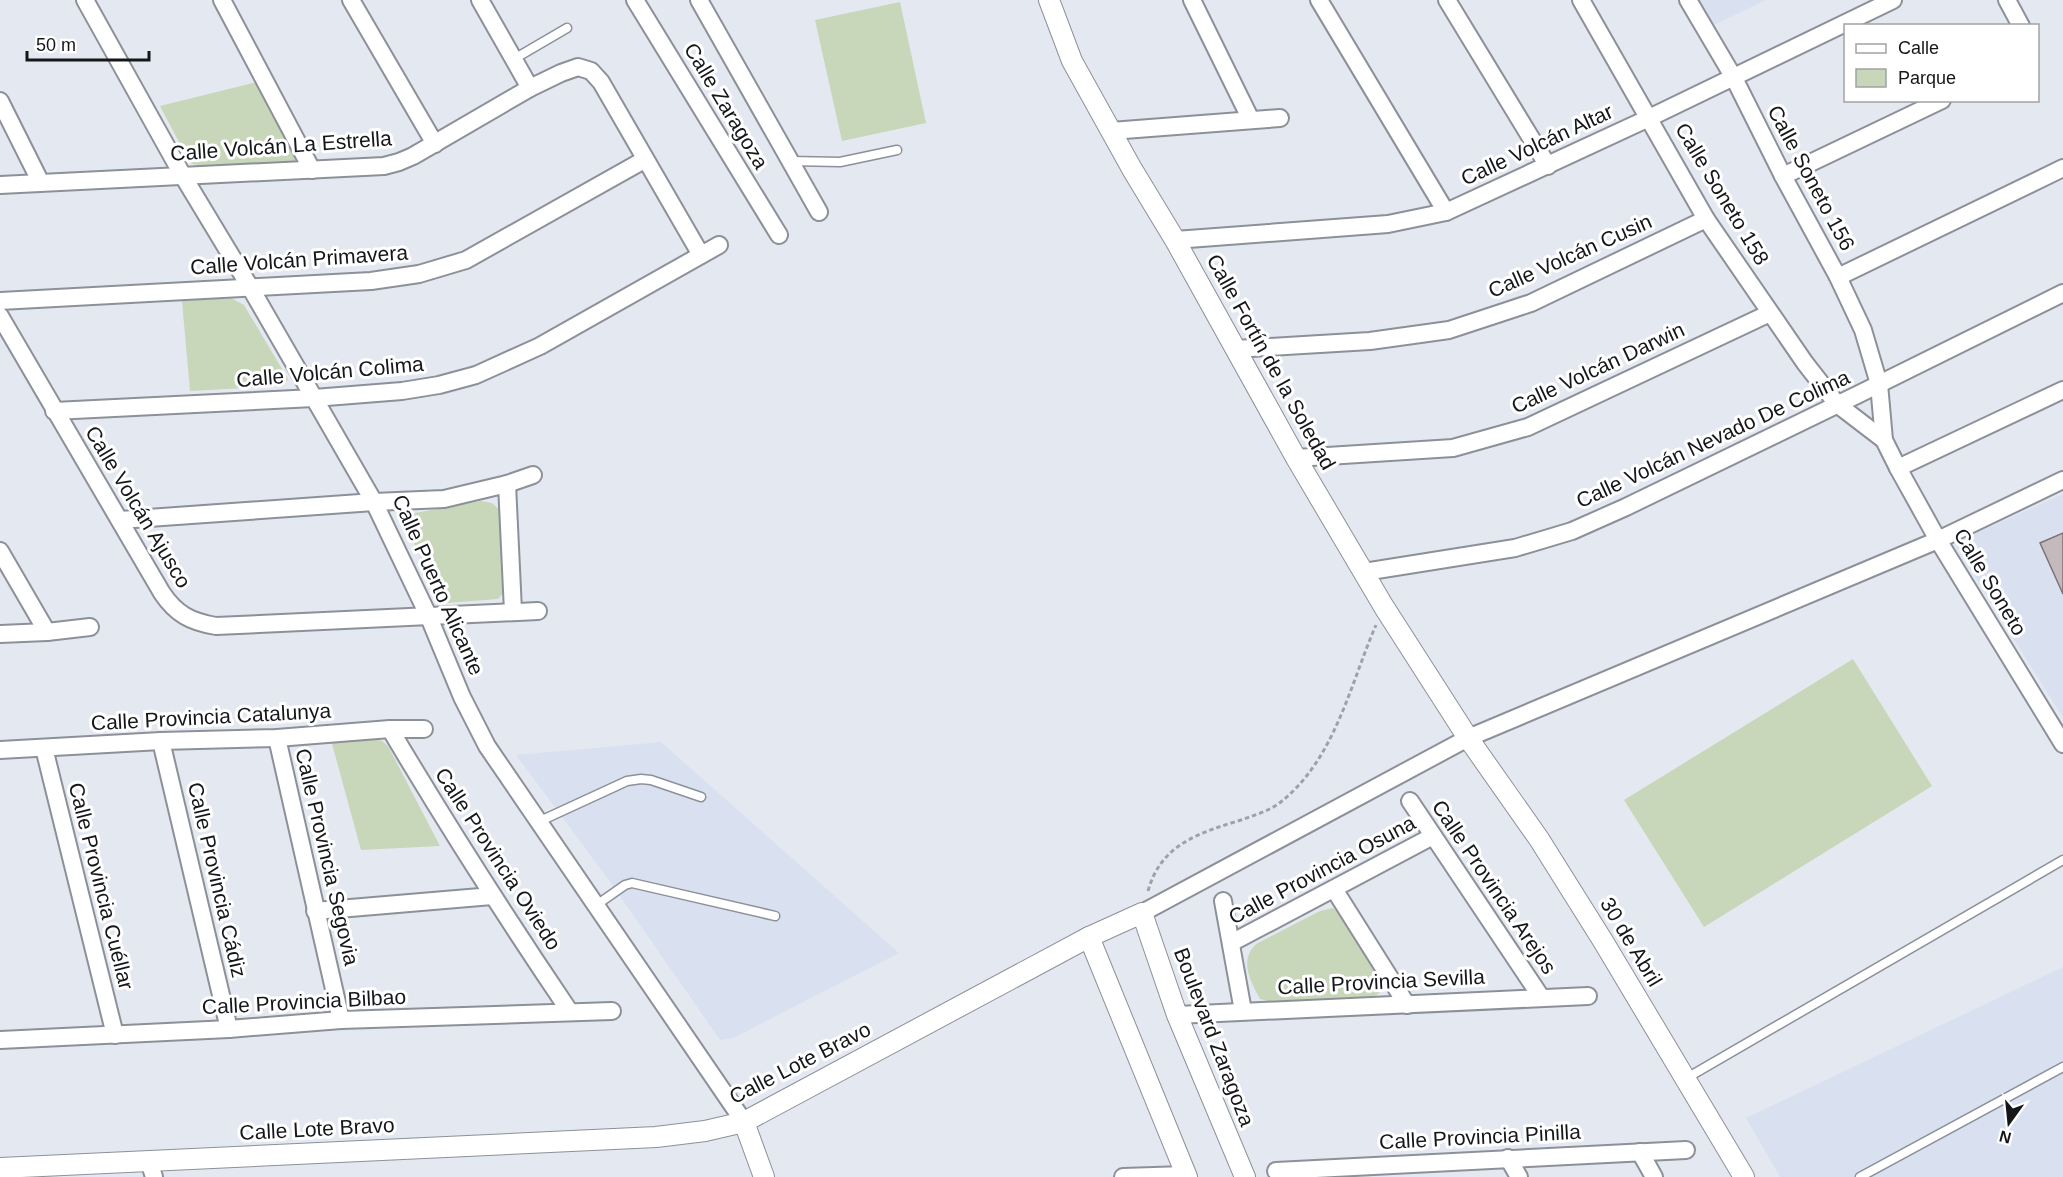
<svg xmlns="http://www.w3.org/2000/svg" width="2063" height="1177" viewBox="0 0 2063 1177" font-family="Arial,sans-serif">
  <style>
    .built { fill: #d9e1f1 }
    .green { fill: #c8d6b9 }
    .building { fill: #c4b9bd; stroke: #7c7275; stroke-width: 1.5 }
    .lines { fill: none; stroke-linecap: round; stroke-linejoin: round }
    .service-casing { stroke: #8c9098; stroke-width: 11 }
    .minor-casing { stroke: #8c9098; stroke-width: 20 }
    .tertiary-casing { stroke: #8c9098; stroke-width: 22 }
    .path { stroke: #9ea2a8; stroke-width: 3; stroke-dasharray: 4.5 3; stroke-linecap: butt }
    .service { stroke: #fff; stroke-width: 8 }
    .minor { stroke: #fff; stroke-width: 16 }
    .tertiary { stroke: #fff; stroke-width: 20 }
    .labels { text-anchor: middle; stroke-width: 6; stroke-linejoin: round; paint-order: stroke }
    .street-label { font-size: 21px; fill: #141619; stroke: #fff }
  </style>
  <rect width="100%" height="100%" fill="#e4e9f1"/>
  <g class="built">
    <path d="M1697,0H1766L1712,26Z"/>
    <path d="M2063,494V718L1954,543Z"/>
    <path d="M661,742L899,953L733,1038L720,1040L608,879L516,755Z"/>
    <path d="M2063,967V1177H1780L1746,1118Z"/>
  </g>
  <g class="green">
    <path d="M900,2L926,123L842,141L815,20Z"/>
    <path d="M257,82L295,150L296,159L293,163L200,166L190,163L160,106Z"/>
    <path d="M231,298L244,305L288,379L284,386L190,391L182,301Z"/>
    <path d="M481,501L492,503L499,509L504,592L498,599L447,603L440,598L409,533L410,523L415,513Z"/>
    <path d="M1853,659L1932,786L1704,927L1624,800Z"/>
    <path d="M373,738L382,741L388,746L440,846L361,850L331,740Z"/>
    <path d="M1333,908L1339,913L1381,973L1383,987L1378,994L1369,1000L1268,1001L1260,999C1250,980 1239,961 1256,944L1320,911Z"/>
  </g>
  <path class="building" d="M2063,533V594L2040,543Z"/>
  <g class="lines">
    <g class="service-casing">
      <g id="service">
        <path d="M514,59L567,28"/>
        <path d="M790,161L840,162L897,150"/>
        <path d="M538,822L627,781L641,779L651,780L701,797"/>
        <path d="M595,906L625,885L632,883L775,916"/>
        <path d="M1685,1079L2063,860"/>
        <path d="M1860,1177L2063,1067"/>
      </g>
    </g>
    <g class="minor-casing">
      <g id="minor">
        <path d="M85,0L183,176L250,287L374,502L428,615L462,697L487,746L744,1122"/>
        <path d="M222,0L312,170"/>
        <path d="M351,0L435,144"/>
        <path d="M480,0L530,88"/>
        <path d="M635,0L779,235"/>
        <path d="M699,0L819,212"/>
        <path d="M1192,0L1251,120"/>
        <path d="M1319,0L1446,212"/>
        <path d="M1447,0L1548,166"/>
        <path d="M1581,0L1706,219L1805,363L1837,404L1884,440"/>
        <path d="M1688,0L1734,78L1783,176L1838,277L1863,330L1879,384L1884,440L1898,468L1938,540L2063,744"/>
        <path d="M2007,0L2021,26"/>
        <path d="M0,101L40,181"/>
        <path d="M1111,131L1280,118"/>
        <path d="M1783,176L1942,100"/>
        <path d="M0,185L384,166L399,162L413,156L530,88L561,73L578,67L591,71L601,82L701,255"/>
        <path d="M1175,240L1388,224L1446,212L1649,118L1893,0"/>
        <path d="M1838,277L2063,168"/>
        <path d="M0,301L371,281L419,274L466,260L644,160"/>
        <path d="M0,316L162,593C176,614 191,622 216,626L538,611"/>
        <path d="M1235,349L1370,341L1449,330L1531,303L1706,219"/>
        <path d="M54,411L314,398L402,391L439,385L476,375L540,346L719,245"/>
        <path d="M1296,458L1453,448L1528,427L1770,313"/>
        <path d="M1898,468L2063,390"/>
        <path d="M507,484L513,611"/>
        <path d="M120,520L374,502L444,499L507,484L533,475"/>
        <path d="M0,551L47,632"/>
        <path d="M1364,572L1515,548L1572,531L1626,507L1857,395L2063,293"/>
        <path d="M0,634L47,632L90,627"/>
        <path d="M390,729C447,825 507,919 570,1012"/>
        <path d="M277,738L341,1020"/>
        <path d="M161,741L229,1029"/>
        <path d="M44,748L115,1035"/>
        <path d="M0,750L161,741L277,738L390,729H424"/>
        <path d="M1410,801L1541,997"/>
        <path d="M1334,889L1407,1005"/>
        <path d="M1223,901L1243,1011"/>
        <path d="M315,911L492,896"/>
        <path d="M1142,913L1468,738L1938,540L2063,480"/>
        <path d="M1231,943L1433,836"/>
        <path d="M1177,1015L1588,996"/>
        <path d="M0,1040L229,1029L341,1020L612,1011"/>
        <path d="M1640,1152L1654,1177"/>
        <path d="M1508,1158L1519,1177"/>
        <path d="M149,1161L154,1177"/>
        <path d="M1276,1171L1686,1150"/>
        <path d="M1123,1177L1185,1175"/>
      </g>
    </g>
    <g class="tertiary-casing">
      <g id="tertiary">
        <path d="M1049,0L1072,61L1132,169L1175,240L1296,458L1384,607L1468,738L1539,839L1603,941L1744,1177"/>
        <path d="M1089,937L1187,1177"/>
        <path d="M744,1122L764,1177"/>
        <path d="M0,1168L656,1137L705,1131L744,1122L1089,937L1142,913L1177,1015L1245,1177"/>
      </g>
    </g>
    <path class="path" d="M1148,891C1161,844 1199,833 1241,820C1255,815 1270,811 1282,801C1335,758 1350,685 1376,625"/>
    <use href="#service" class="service"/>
    <use href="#minor" class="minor"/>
    <use href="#tertiary" class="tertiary"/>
  </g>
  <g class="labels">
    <g class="street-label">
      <text transform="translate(726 106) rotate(59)" y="7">Calle Zaragoza</text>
      <text transform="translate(1537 145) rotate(-25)" y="7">Calle Volcán Altar</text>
      <text transform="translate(281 146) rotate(-4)" y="7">Calle Volcán La Estrella</text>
      <text transform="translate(1811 178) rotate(62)" y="7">Calle Soneto 156</text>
      <text transform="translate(1722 194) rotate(59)" y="7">Calle Soneto 158</text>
      <text transform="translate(1570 256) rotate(-24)" y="7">Calle Volcán Cusin</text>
      <text transform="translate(299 260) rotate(-4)" y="7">Calle Volcán Primavera</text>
      <text transform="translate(1271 362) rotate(61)" y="7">Calle Fortín de la Soledad</text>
      <text transform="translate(1598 368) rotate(-25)" y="7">Calle Volcán Darwin</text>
      <text transform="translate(330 372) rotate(-5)" y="7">Calle Volcán Colima</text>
      <text transform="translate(1713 439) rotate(-25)" y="7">Calle Volcán Nevado De Colima</text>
      <text transform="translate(138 507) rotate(59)" y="7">Calle Volcán Ajusco</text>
      <text transform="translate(1990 582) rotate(59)" y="7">Calle Soneto</text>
      <text transform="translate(438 585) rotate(66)" y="7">Calle Puerto Alicante</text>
      <text transform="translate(211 717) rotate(-3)" y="7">Calle Provincia Catalunya</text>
      <text transform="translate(327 857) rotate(77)" y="7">Calle Provincia Segovia</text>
      <text transform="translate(498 859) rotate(57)" y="7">Calle Provincia Oviedo</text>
      <text transform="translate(1322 870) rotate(-28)" y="7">Calle Provincia Osuna</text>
      <text transform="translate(217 880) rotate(77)" y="7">Calle Provincia Cádiz</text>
      <text transform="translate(101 886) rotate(76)" y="7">Calle Provincia Cuéllar</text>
      <text transform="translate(1494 887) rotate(56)" y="7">Calle Provincia Arejos</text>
      <text transform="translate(1631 942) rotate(59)" y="7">30 de Abril</text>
      <text transform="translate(1381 982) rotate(-3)" y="7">Calle Provincia Sevilla</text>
      <text transform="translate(304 1002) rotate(-3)" y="7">Calle Provincia Bilbao</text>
      <text transform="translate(1214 1037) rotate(69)" y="7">Boulevard Zaragoza</text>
      <text transform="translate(800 1063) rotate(-27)" y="7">Calle Lote Bravo</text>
      <text transform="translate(317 1129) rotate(-3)" y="7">Calle Lote Bravo</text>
      <text transform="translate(1480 1137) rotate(-3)" y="7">Calle Provincia Pinilla</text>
    </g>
  </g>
  <rect x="1844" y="24" width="195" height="78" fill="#ffffff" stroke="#a1a2a3" stroke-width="1.5"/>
  <rect x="1856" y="44" width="30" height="9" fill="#ffffff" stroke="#a1a2a3" stroke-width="1.5"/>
  <text x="1898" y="54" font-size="18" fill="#141619">Calle</text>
  <rect x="1856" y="69" width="30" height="18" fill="#c8d6b9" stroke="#a1a2a3" stroke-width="1.5"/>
  <text x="1898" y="84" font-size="18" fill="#141619">Parque</text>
  <g transform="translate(2009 1123) rotate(195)" stroke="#ffffff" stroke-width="4.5" paint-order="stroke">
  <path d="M0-4.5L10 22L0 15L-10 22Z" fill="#141619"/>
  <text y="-9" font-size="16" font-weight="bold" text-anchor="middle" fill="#141619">N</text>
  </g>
  <path d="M27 51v9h122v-9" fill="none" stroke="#141619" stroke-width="3"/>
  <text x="36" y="51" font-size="18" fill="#141619" stroke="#ffffff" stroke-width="4.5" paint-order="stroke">50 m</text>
</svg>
